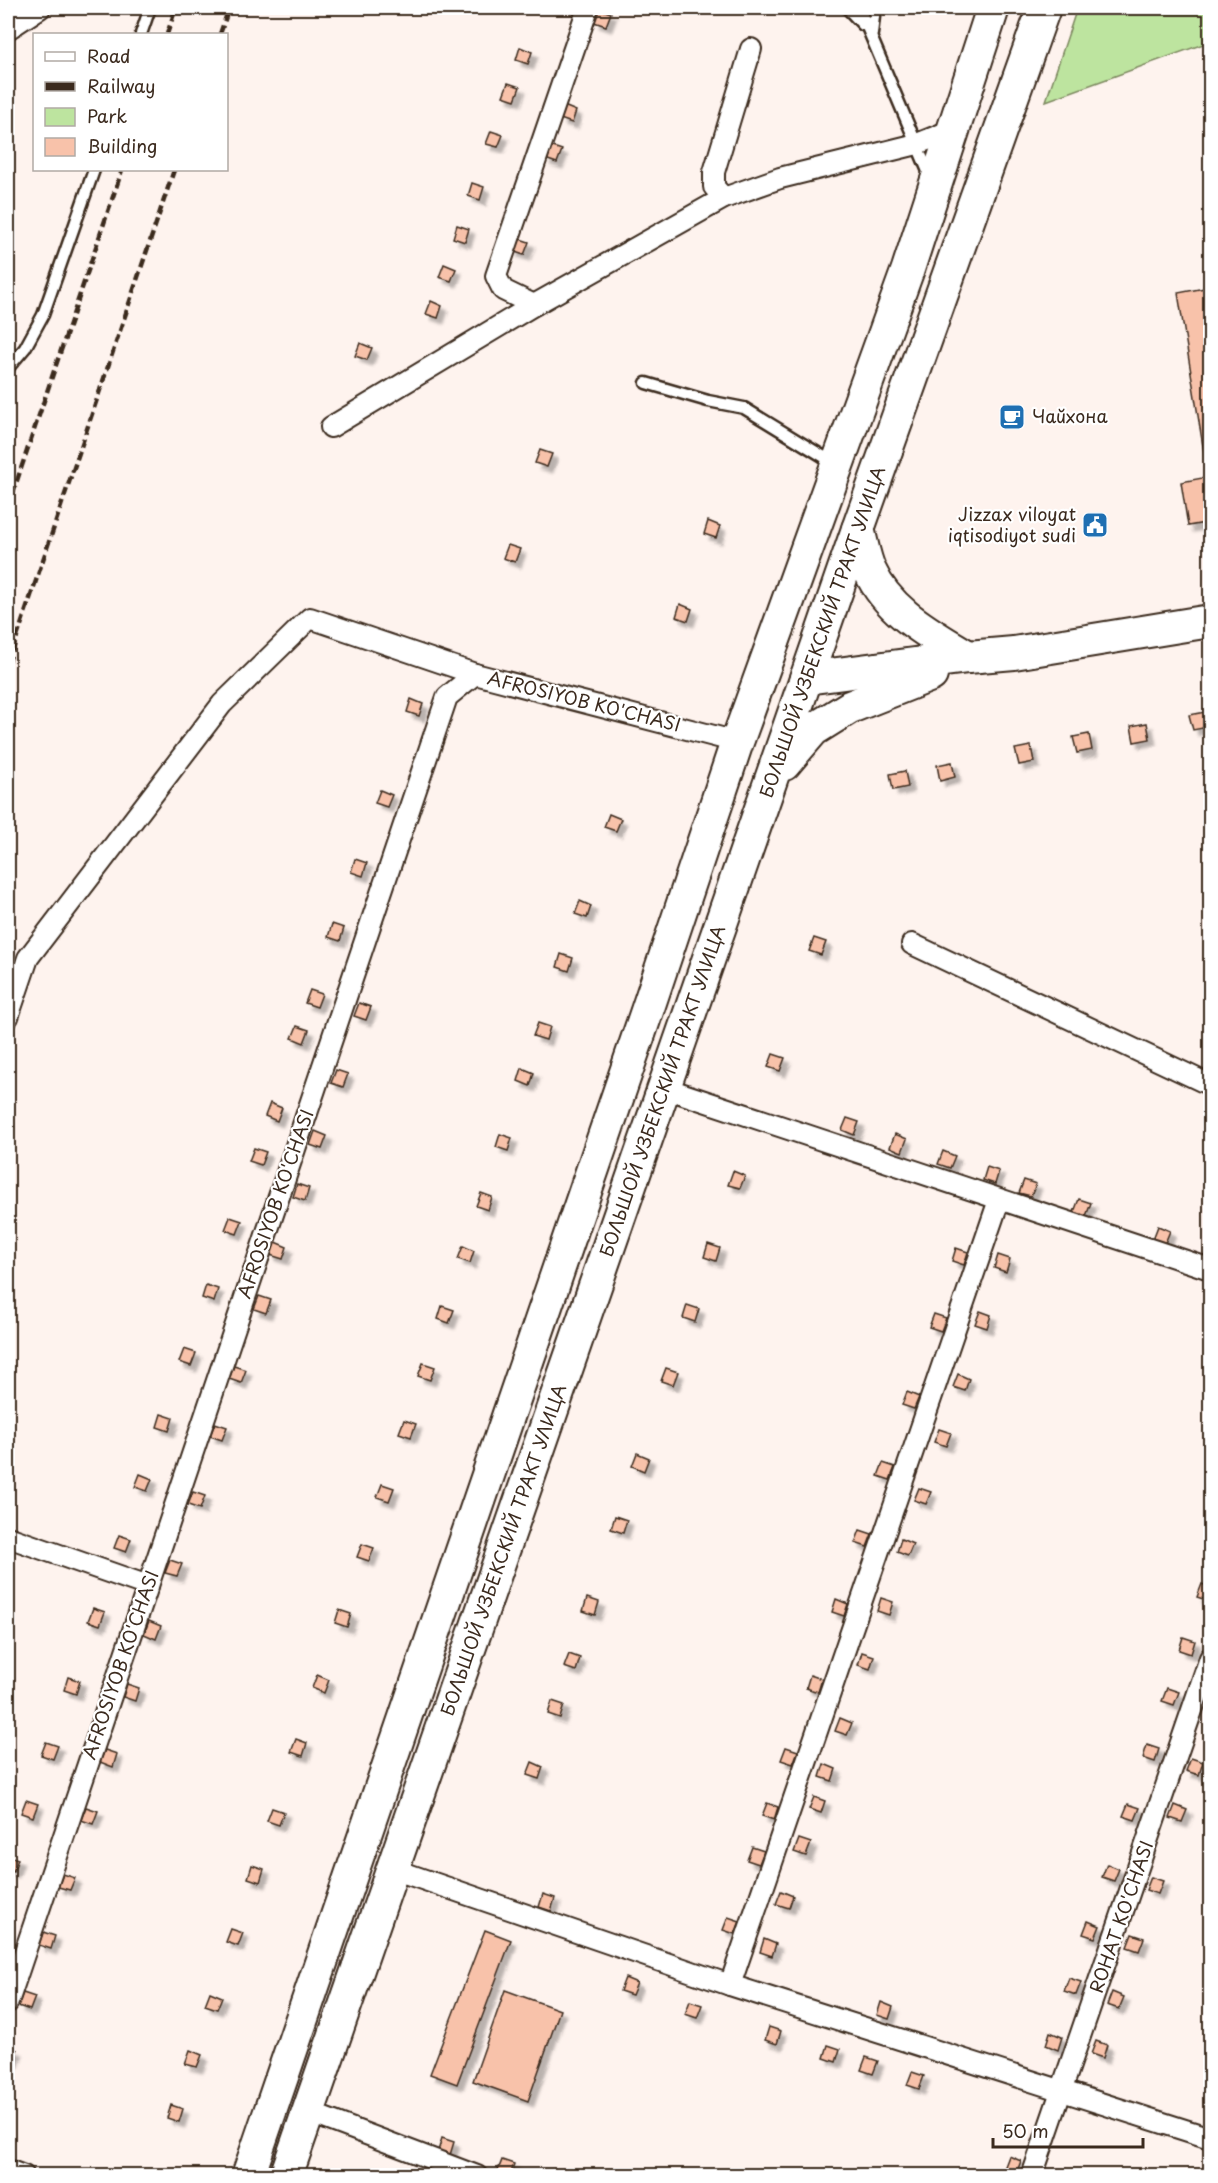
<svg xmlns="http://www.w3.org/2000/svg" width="1218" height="2183" viewBox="0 0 1218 2183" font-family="'Playpen Sans',sans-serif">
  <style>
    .green { fill: #bde49f; stroke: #7c875e; stroke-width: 1.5 }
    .building { fill: #f8c2aa; stroke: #3b2a1e; stroke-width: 1.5; filter: url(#shadow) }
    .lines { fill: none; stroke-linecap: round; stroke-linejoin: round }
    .lane-casing { stroke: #3b2a1e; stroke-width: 15 }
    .street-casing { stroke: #3b2a1e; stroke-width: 24 }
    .primary-casing { stroke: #3b2a1e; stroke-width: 36 }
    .lane { stroke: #fff; stroke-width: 10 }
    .street { stroke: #fff; stroke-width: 20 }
    .primary { stroke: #fff; stroke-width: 32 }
    .rail { stroke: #3b2a1e; stroke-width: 4.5; stroke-dasharray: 9 4.5; stroke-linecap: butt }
    .labels { text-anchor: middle; stroke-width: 4.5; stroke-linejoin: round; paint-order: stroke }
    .poi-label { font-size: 18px; fill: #3b2a1e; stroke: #fff; text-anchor: start }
    .street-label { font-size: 18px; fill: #3b2a1e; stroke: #fff }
  </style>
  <defs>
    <filter id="shadow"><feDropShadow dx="5.5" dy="5.5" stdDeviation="1.5" flood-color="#0004"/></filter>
  </defs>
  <rect width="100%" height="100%" fill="#fef3ee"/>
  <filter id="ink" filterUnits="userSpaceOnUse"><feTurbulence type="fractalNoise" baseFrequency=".0167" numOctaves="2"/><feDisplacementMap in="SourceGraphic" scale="12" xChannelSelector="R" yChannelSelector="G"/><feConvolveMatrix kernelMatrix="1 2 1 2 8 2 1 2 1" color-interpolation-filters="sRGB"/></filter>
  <g filter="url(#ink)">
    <path class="green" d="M1077,8H1210V38L1209,42L1046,101Z"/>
    <g class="building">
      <path d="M599,9L611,13L606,26L594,22Z"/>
      <path d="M520,47L532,52L528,64L516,60Z"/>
      <path d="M508,83L520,87L515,100L503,96Z"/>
      <path d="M564,106L576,111L572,123L560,119Z"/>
      <path d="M491,131L503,135L498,147L486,144Z"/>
      <path d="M550,146L562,150L557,163L545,159Z"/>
      <path d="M472,183L484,187L480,200L468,196Z"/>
      <path d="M457,225L469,229L465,242L453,238Z"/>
      <path d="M517,238L529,242L524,255L512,251Z"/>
      <path d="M444,264L456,269L451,281L439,277Z"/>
      <path d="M1210,287V522L1188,526L1181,482L1208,477L1178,293Z"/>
      <path d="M431,301L442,306L438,318L426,314Z"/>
      <path d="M360,343L372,348L367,360L355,356Z"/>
      <path d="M540,450L552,454L547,467L535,463Z"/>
      <path d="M708,521L720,526L716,538L704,534Z"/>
      <path d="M508,545L520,549L515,562L503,558Z"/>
      <path d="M680,604L692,609L688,621L676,617Z"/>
      <path d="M411,699L423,704L419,716L407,712Z"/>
      <path d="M1205,712L1208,727L1193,730L1189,715Z"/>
      <path d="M1147,723L1150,739L1134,742L1131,726Z"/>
      <path d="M1089,734L1092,750L1077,753L1073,737Z"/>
      <path d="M1031,746L1034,762L1019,765L1015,749Z"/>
      <path d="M952,762L955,777L940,781L937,765Z"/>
      <path d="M905,771L908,787L893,790L890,774Z"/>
      <path d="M380,790L392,795L387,807L375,803Z"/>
      <path d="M609,814L621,819L616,831L604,827Z"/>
      <path d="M355,859L367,863L363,876L351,872Z"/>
      <path d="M580,901L591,906L587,918L575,914Z"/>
      <path d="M332,924L344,928L340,941L328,937Z"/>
      <path d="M814,938L826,942L821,955L809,951Z"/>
      <path d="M561,954L573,958L569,971L557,967Z"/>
      <path d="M310,990L322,994L317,1007L305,1003Z"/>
      <path d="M359,1003L371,1007L366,1020L354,1016Z"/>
      <path d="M538,1023L550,1027L546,1040L533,1036Z"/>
      <path d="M297,1026L309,1030L304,1043L292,1038Z"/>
      <path d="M773,1054L785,1058L780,1071L768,1067Z"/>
      <path d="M522,1068L534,1073L530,1086L518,1081Z"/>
      <path d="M336,1070L348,1074L343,1087L331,1083Z"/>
      <path d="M270,1103L282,1108L277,1121L265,1116Z"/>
      <path d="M847,1118L859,1122L854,1135L842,1130Z"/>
      <path d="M315,1131L327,1136L322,1149L310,1145Z"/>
      <path d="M500,1134L512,1138L508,1151L496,1147Z"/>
      <path d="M895,1134L907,1139L902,1152L890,1147Z"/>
      <path d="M254,1148L266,1152L261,1165L249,1161Z"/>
      <path d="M943,1151L955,1156L950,1168L938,1164Z"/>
      <path d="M987,1167L999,1171L995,1184L983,1180Z"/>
      <path d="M733,1171L745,1176L740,1188L728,1185Z"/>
      <path d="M1024,1180L1036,1184L1031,1196L1019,1193Z"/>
      <path d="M297,1184L309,1188L305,1201L293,1197Z"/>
      <path d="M481,1193L492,1197L488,1210L476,1206Z"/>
      <path d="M1079,1199L1091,1203L1086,1216L1074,1212Z"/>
      <path d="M230,1217L242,1221L237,1234L225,1230Z"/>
      <path d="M1158,1226L1170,1231L1165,1243L1153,1239Z"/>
      <path d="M275,1242L287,1247L283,1259L270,1255Z"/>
      <path d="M708,1244L720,1248L716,1261L704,1257Z"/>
      <path d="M463,1246L474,1251L470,1263L458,1259Z"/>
      <path d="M956,1248L968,1252L964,1265L952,1261Z"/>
      <path d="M998,1255L1010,1259L1006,1272L994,1268Z"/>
      <path d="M206,1285L218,1289L214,1302L202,1298Z"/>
      <path d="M259,1296L271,1300L266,1313L254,1309Z"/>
      <path d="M687,1305L699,1309L695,1322L683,1318Z"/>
      <path d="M442,1306L454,1310L449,1323L438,1319Z"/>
      <path d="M980,1311L991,1315L987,1328L975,1324Z"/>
      <path d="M934,1314L946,1318L941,1331L929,1327Z"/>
      <path d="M184,1349L196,1353L191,1366L179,1362Z"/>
      <path d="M423,1363L435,1367L430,1380L418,1376Z"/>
      <path d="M234,1366L246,1370L241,1383L229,1379Z"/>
      <path d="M666,1368L678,1372L673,1385L661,1381Z"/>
      <path d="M958,1374L969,1379L965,1391L953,1387Z"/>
      <path d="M907,1392L919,1397L914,1409L902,1405Z"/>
      <path d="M161,1414L173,1418L169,1431L157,1427Z"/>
      <path d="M404,1420L416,1424L411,1437L399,1433Z"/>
      <path d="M215,1423L227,1427L222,1440L210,1436Z"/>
      <path d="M939,1429L951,1433L946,1446L934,1442Z"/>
      <path d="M637,1453L649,1458L644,1471L632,1466Z"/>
      <path d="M883,1463L895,1467L890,1480L878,1476Z"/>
      <path d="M140,1474L152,1479L147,1491L135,1487Z"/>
      <path d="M382,1484L394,1488L389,1501L377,1497Z"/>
      <path d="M919,1488L931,1492L926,1504L914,1500Z"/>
      <path d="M193,1492L205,1496L200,1509L188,1505Z"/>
      <path d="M615,1516L627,1520L623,1533L611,1529Z"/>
      <path d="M860,1530L872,1534L867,1547L855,1543Z"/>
      <path d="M119,1535L131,1539L126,1552L114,1548Z"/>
      <path d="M901,1539L913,1544L908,1556L897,1552Z"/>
      <path d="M362,1544L374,1548L369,1561L357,1557Z"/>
      <path d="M170,1560L182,1564L177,1576L165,1573Z"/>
      <path d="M1202,1584L1210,1587L1209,1601L1197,1597Z"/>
      <path d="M587,1598L599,1602L595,1615L583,1611Z"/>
      <path d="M881,1598L893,1602L889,1615L877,1611Z"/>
      <path d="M836,1599L848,1604L844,1616L832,1612Z"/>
      <path d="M93,1608L105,1612L100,1625L88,1621Z"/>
      <path d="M339,1610L351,1614L347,1627L335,1623Z"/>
      <path d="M149,1621L161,1626L156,1639L144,1634Z"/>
      <path d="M1183,1637L1195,1641L1191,1654L1179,1650Z"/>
      <path d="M862,1652L874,1656L870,1669L858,1665Z"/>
      <path d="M569,1654L580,1658L576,1671L564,1667Z"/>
      <path d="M317,1675L329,1680L324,1693L312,1688Z"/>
      <path d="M810,1675L822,1679L818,1692L806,1688Z"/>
      <path d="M68,1677L80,1681L76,1694L64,1690Z"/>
      <path d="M127,1684L139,1688L135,1701L123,1697Z"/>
      <path d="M1167,1688L1179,1692L1174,1705L1162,1701Z"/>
      <path d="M552,1701L564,1705L560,1718L548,1714Z"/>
      <path d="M840,1718L852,1723L847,1735L835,1731Z"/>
      <path d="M296,1739L307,1743L303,1756L291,1752Z"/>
      <path d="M46,1742L58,1746L53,1759L41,1755Z"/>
      <path d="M1147,1745L1159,1749L1155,1762L1143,1758Z"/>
      <path d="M786,1747L798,1751L793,1764L781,1760Z"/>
      <path d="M105,1750L117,1754L113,1767L100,1762Z"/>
      <path d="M1191,1758L1203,1762L1199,1775L1186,1771Z"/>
      <path d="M532,1762L543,1767L539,1779L527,1775Z"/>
      <path d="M824,1764L836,1769L832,1781L820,1777Z"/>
      <path d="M814,1797L825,1801L821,1813L809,1809Z"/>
      <path d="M26,1800L38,1804L33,1817L21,1813Z"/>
      <path d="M767,1803L778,1807L774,1820L762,1816Z"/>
      <path d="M1128,1804L1140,1808L1135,1820L1123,1816Z"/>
      <path d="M1175,1805L1187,1810L1182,1822L1170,1818Z"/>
      <path d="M86,1807L98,1811L93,1824L81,1820Z"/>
      <path d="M272,1808L284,1812L279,1825L267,1821Z"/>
      <path d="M799,1839L811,1843L806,1856L794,1852Z"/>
      <path d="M752,1847L764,1851L759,1864L747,1860Z"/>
      <path d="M8,1856L18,1859L13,1872L8,1870Z"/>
      <path d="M1107,1864L1119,1869L1114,1881L1102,1877Z"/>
      <path d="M252,1865L264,1869L260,1882L248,1878Z"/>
      <path d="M63,1874L75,1878L70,1890L58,1887Z"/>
      <path d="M1151,1877L1163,1881L1158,1894L1146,1890Z"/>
      <path d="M781,1891L793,1896L789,1908L776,1904Z"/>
      <path d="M543,1894L555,1898L551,1911L539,1907Z"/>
      <path d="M728,1917L740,1921L735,1934L723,1930Z"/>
      <path d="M1088,1921L1100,1926L1095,1938L1083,1934Z"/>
      <path d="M231,1929L243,1933L238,1946L226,1942Z"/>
      <path d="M485,1930L511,1940L457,2084L430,2074Z"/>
      <path d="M43,1932L55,1936L51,1949L39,1945Z"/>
      <path d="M1132,1934L1144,1938L1139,1951L1127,1947Z"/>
      <path d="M764,1939L776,1944L772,1956L760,1952Z"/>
      <path d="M625,1978L637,1983L632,1995L620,1991Z"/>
      <path d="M1069,1978L1081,1982L1076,1995L1064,1991Z"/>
      <path d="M505,1990L560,2010L528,2101L473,2081Z"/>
      <path d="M210,1992L222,1997L217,2009L205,2005Z"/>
      <path d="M1112,1992L1124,1997L1119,2009L1107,2005Z"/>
      <path d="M23,1993L35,1997L30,2010L18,2006Z"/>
      <path d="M690,2001L702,2005L697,2018L685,2014Z"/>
      <path d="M881,2002L893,2007L889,2019L877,2015Z"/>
      <path d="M769,2027L781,2031L777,2044L765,2040Z"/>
      <path d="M1050,2032L1062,2037L1058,2050L1046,2045Z"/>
      <path d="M1096,2041L1107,2045L1103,2058L1091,2054Z"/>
      <path d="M828,2045L840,2049L836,2062L824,2058Z"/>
      <path d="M8,2047L17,2050L12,2063L8,2062Z"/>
      <path d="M190,2050L202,2055L197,2067L185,2064Z"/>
      <path d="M866,2057L878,2061L873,2074L861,2070Z"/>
      <path d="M912,2072L924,2076L919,2089L907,2085Z"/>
      <path d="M171,2105L183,2109L179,2122L167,2118Z"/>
      <path d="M442,2138L454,2142L450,2155L438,2151Z"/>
      <path d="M1009,2156L1021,2161L1016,2174L1004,2169Z"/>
      <path d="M502,2160L514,2164L510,2176L497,2173Z"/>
    </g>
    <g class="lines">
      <g class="lane-casing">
        <g id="lane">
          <path d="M847,8L863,25"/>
          <path d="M859,8L930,176"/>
          <path d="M141,34L150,8"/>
          <path d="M872,34L875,8"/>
          <path d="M8,368L25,348L43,315L94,170"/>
          <path d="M646,383L708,401L744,408L834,463"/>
        </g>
      </g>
      <g class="street-casing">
        <g id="street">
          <path d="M8,29L40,8"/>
          <path d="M724,198L714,187V172L751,49"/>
          <path d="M534,305L503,290L496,276L588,8"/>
          <path d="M331,427L534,305L724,198L780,178L917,144L952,130"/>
          <path d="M912,944L1210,1085"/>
          <path d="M8,1017L28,958L222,704L310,618L475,674"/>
          <path d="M665,1088L1210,1269"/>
          <path d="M8,1537L148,1586"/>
          <path d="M393,1869L730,1985L1210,2138"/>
          <path d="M730,1985L999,1200"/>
          <path d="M8,2002L447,697L475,674L737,742"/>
          <path d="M308,2112L477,2176"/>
          <path d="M8,2170L24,2176"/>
          <path d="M1032,2176L1210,1658"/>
        </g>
      </g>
      <g class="primary-casing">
        <g id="primary">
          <path d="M858,529C862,543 864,558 870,571C888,612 931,634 968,657"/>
          <path d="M806,678L968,657L1014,653L1210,621"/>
          <path d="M784,764L813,730L850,707L931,675"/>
          <path d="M248,2176L648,1008L737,742L908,269L993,8"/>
          <path d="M286,2176L858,529L1044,8"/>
        </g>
      </g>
      <use href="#lane" class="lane"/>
      <use href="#street" class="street"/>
      <use href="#primary" class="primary"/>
      <g class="rail">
        <path d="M167,34L176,8"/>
        <path d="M220,34L229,8"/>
        <path d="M8,507L122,170"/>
        <path d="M8,664L174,170"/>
      </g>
    </g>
  </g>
  <defs>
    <g id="cafe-square" transform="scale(1.35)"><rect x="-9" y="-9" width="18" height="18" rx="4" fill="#1f6fb2" stroke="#fff"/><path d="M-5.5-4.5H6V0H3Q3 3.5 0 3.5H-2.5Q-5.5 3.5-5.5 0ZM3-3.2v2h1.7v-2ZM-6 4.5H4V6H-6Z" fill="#fff"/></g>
    <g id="civic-square" transform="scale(1.35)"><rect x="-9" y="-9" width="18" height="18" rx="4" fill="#1f6fb2" stroke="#fff"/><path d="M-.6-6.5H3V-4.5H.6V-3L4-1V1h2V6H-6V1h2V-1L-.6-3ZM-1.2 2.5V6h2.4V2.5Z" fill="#fff"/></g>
  </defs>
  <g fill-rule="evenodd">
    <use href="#cafe-square" x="1012" y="417"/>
    <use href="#civic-square" x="1095" y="525"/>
  </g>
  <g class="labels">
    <g class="poi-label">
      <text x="1032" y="423">Чайхона</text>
      <text x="1076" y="521" text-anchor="end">Jizzax viloyat<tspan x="1076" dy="21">iqtisodiyot sudi</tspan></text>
    </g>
    <g class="street-label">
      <text transform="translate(823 632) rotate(-71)" y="6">БОЛЬШОЙ УЗБЕКСКИЙ ТРАКТ УЛИЦА</text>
      <text transform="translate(584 702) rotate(14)" y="6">AFROSIYOB KO'CHASI</text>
      <text transform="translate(663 1091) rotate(-71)" y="6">БОЛЬШОЙ УЗБЕКСКИЙ ТРАКТ УЛИЦА</text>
      <text transform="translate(276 1204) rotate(-71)" y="6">AFROSIYOB KO'CHASI</text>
      <text transform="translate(504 1550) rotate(-71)" y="6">БОЛЬШОЙ УЗБЕКСКИЙ ТРАКТ УЛИЦА</text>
      <text transform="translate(121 1665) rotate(-71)" y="6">AFROSIYOB KO'CHASI</text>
      <text transform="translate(1122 1917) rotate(-71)" y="6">ROHAT KO'CHASI</text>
    </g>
  </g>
  <rect width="1218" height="2183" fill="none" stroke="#fff" stroke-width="30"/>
  <rect x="15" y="15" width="1188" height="2153" fill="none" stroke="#3b2a1e" stroke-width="2" filter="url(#ink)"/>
  <rect x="33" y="33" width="195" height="138" fill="#ffffff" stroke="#b1aaa5" stroke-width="1.5"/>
  <rect x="45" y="52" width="30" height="9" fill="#ffffff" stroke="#b1aaa5" stroke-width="1.5"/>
  <text x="87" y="63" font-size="18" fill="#3b2a1e">Road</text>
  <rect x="45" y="82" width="30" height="9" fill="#3b2a1e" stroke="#b1aaa5" stroke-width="1.5"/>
  <text x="87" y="93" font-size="18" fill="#3b2a1e">Railway</text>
  <rect x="45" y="108" width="30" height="18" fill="#bde49f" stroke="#b1aaa5" stroke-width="1.5"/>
  <text x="87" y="123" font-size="18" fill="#3b2a1e">Park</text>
  <rect x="45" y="138" width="30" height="18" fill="#f8c2aa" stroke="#b1aaa5" stroke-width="1.5"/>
  <text x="87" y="153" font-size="18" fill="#3b2a1e">Building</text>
  <path d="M993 2138v9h150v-9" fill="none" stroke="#3b2a1e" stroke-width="3"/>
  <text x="1002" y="2138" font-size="18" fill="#3b2a1e" stroke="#ffffff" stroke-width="4.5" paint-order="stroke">50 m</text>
</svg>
